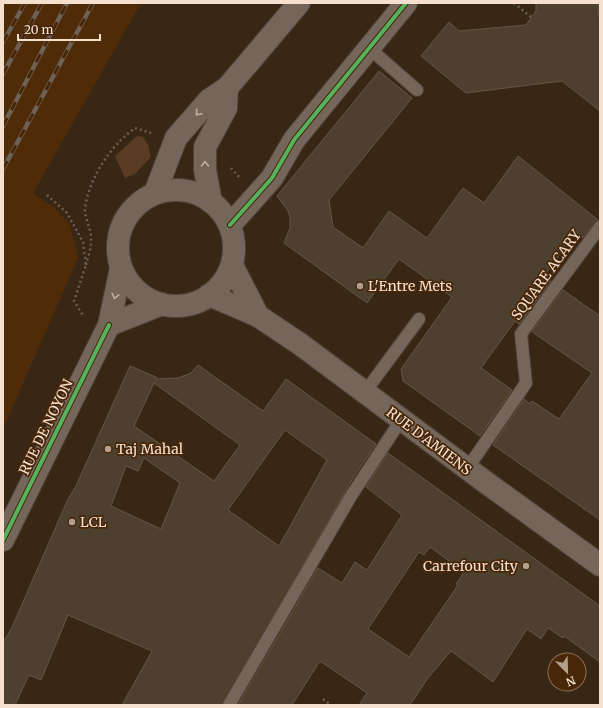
<svg xmlns="http://www.w3.org/2000/svg" width="603" height="708" viewBox="0 0 603 708" font-family="Merriweather,serif">
  <style>
    .built { fill: #4f2b07 }
    .green { fill: #593c22 }
    .building { fill: #4d402e; stroke: #635646; fill-rule: evenodd }
    .lines { fill: none; stroke-linecap: round; stroke-linejoin: round }
    .lane-casing { stroke: #514337; stroke-width: 14 }
    .street-casing { stroke: #514337; stroke-width: 24 }
    .secondary-casing { stroke: #514337; stroke-width: 24 }
    .path { stroke: #6b5e52; stroke-width: 2.5; stroke-dasharray: 2 3; stroke-linecap: butt }
    .lane { stroke: #74665b; stroke-width: 12 }
    .street { stroke: #74665b; stroke-width: 22 }
    .secondary { stroke: #74665b; stroke-width: 22 }
    .rail-casing { stroke: #6e6155; stroke-width: 4.5 }
    .rail { stroke: #472708; stroke-width: 3; stroke-dasharray: 9; stroke-linecap: butt }
    .cycleway-casing { stroke: #472708; stroke-width: 6 }
    .cycleway { stroke: #56b35d; stroke-width: 4 }
    .oneway { stroke: #c1afa1 }
    .poi-dot { fill: #b39f8e; stroke: #472708; stroke-width: 1.5 }
    .labels { text-anchor: middle; stroke-width: 3.5; stroke-linejoin: round; paint-order: stroke }
    .street-label { font-size: 14px; fill: #f5e0cf; stroke: #472708 }
    .poi-label { font-size: 14px; fill: #f5e0cf; stroke: #472708; text-anchor: start }
  </style>
  <rect width="100%" height="100%" fill="#392716"/>
  <path class="built" d="M3,3H141L33,193L55,208L70,225L78,258L3,429Z"/>
  <path class="green" d="M137,136L143,137L148,145L151,157L135,174L125,178L115,156Z"/>
  <g class="building">
    <path d="M536,3H598L600,26V111L562,81L466,93L421,56L449,22L459,31L526,25L536,11Z"/>
    <path d="M379,71L412,98L329,200L333,227L363,248L389,211L427,238L463,188L484,203L518,156L598,220L582,238L575,233L544,276L551,281L519,324L515,321L481,368L512,390L480,436L403,381L401,369L452,297L399,259L367,303L284,243L290,228V217L288,211L277,196Z"/>
    <path d="M563,290L600,316V520L493,445L524,399L530,404L532,401L559,419L592,373L532,332Z"/>
    <path d="M198,365L263,411L286,379L376,444L353,478L222,705H122L152,651L68,615L41,680L29,675L15,705H3V643L12,627L68,499L75,488L130,366L156,377V379L178,378L191,373ZM154,383L240,445L214,481L134,426ZM285,430L327,460L279,546L228,510ZM144,458L180,483L161,529L111,506L126,466L138,471Z"/>
    <path d="M388,453L600,606V662L564,636L563,638L548,628L541,639L527,629L493,682L451,651L428,678L410,705H359L367,693L320,661L292,705H238L318,568L342,583L355,562L367,570L402,515L366,487ZM430,547L464,572L456,584L458,585L409,657L368,629L419,552L424,555Z"/>
  </g>
  <g class="lines">
    <g class="lane-casing">
      <g id="lane">
        <path d="M369,48L417,90"/>
        <path d="M365,392L419,319"/>
        <path d="M467,469L526,383L521,334L600,227"/>
        <path d="M229,705L351,496L401,420"/>
      </g>
    </g>
    <g class="street-casing">
      <path id="street" d="M230,225L272,178L294,140L406,3"/>
    </g>
    <g class="secondary-casing">
      <g id="secondary">
        <circle cx="176" cy="248" r="58"/>
        <path d="M155,193L176,138L209,100L227,88L299,3"/>
        <path d="M211,202L205,170V147L226,108L227,88"/>
        <path d="M233,267L258,316"/>
        <path d="M209,295L258,316L300,344L484,481L600,565"/>
        <path d="M109,325L162,304"/>
        <path d="M3,540L109,325L121,268"/>
      </g>
    </g>
    <g class="path">
      <path d="M514,3L532,18"/>
      <path d="M231,168L240,178"/>
      <path d="M47,195L67,213L83,242L86,265L74,301L84,317"/>
      <path d="M86,265C88,257 92,246 91,238C91,228 84,217 85,208C89,178 111,145 135,128L151,133"/>
      <path d="M323,699L331,705"/>
    </g>
    <use href="#lane" class="lane"/>
    <use href="#street" class="street"/>
    <use href="#secondary" class="secondary"/>
    <g class="rail-casing">
      <g id="rail">
        <path d="M3,42L25,3"/>
        <path d="M3,74L42,3"/>
        <path d="M3,126L67,3"/>
        <path d="M3,169L93,3"/>
      </g>
    </g>
    <use href="#rail" class="rail"/>
    <g class="cycleway-casing">
      <g id="cycleway">
        <path d="M230,225L272,178L294,140L406,3"/>
        <path d="M3,540L109,325"/>
      </g>
    </g>
    <use href="#cycleway" class="cycleway"/>
  </g>
  <defs><path id="oneway-chevron" d="M-2-3.5L2.5 0L-2 3.5" fill="none" stroke-width="1.6" stroke-linecap="round" stroke-linejoin="round"/></defs>
  <g class="oneway">
    <use href="#oneway-chevron" transform="translate(198 113) rotate(131)"/>
    <use href="#oneway-chevron" transform="translate(205 164) rotate(-91)"/>
    <use href="#oneway-chevron" transform="translate(115 296) rotate(103)"/>
  </g>
  <g class="poi-dot">
    <circle cx="360" cy="286" r="4"/>
    <circle cx="108" cy="449" r="4"/>
    <circle cx="72" cy="522" r="4"/>
    <circle cx="526" cy="566" r="4"/>
  </g>
  <g class="labels">
    <g class="street-label">
      <text transform="translate(546 275) rotate(-54)" y="5">SQUARE ACARY</text>
      <text transform="translate(46 427) rotate(-64)" y="5">RUE DE NOYON</text>
      <text transform="translate(429 441) rotate(37)" y="5">RUE D'AMIENS</text>
    </g>
    <g class="poi-label">
      <text x="368" y="291">L'Entre Mets</text>
      <text x="116" y="454">Taj Mahal</text>
      <text x="80" y="527">LCL</text>
      <text x="518" y="571" text-anchor="end">Carrefour City</text>
    </g>
  </g>
  <rect width="603" height="708" fill="none" stroke="#f5e0cf" stroke-width="8"/>
  <g transform="translate(567 672) rotate(157)"><circle r="19" fill="#472708" stroke="#8d7158"/>
  <path d="M0-3L7 15L0 10L-7 15Z" fill="#b39f8e"/>
  <text y="-6" font-size="11" font-weight="bold" text-anchor="middle" fill="#f5e0cf">N</text>
  </g>
  <path d="M18 34v6h82v-6" fill="none" stroke="#f5e0cf" stroke-width="2"/>
  <text x="24" y="34" font-size="12" fill="#f5e0cf" stroke="#472708" stroke-width="3" paint-order="stroke">20 m</text>
</svg>
